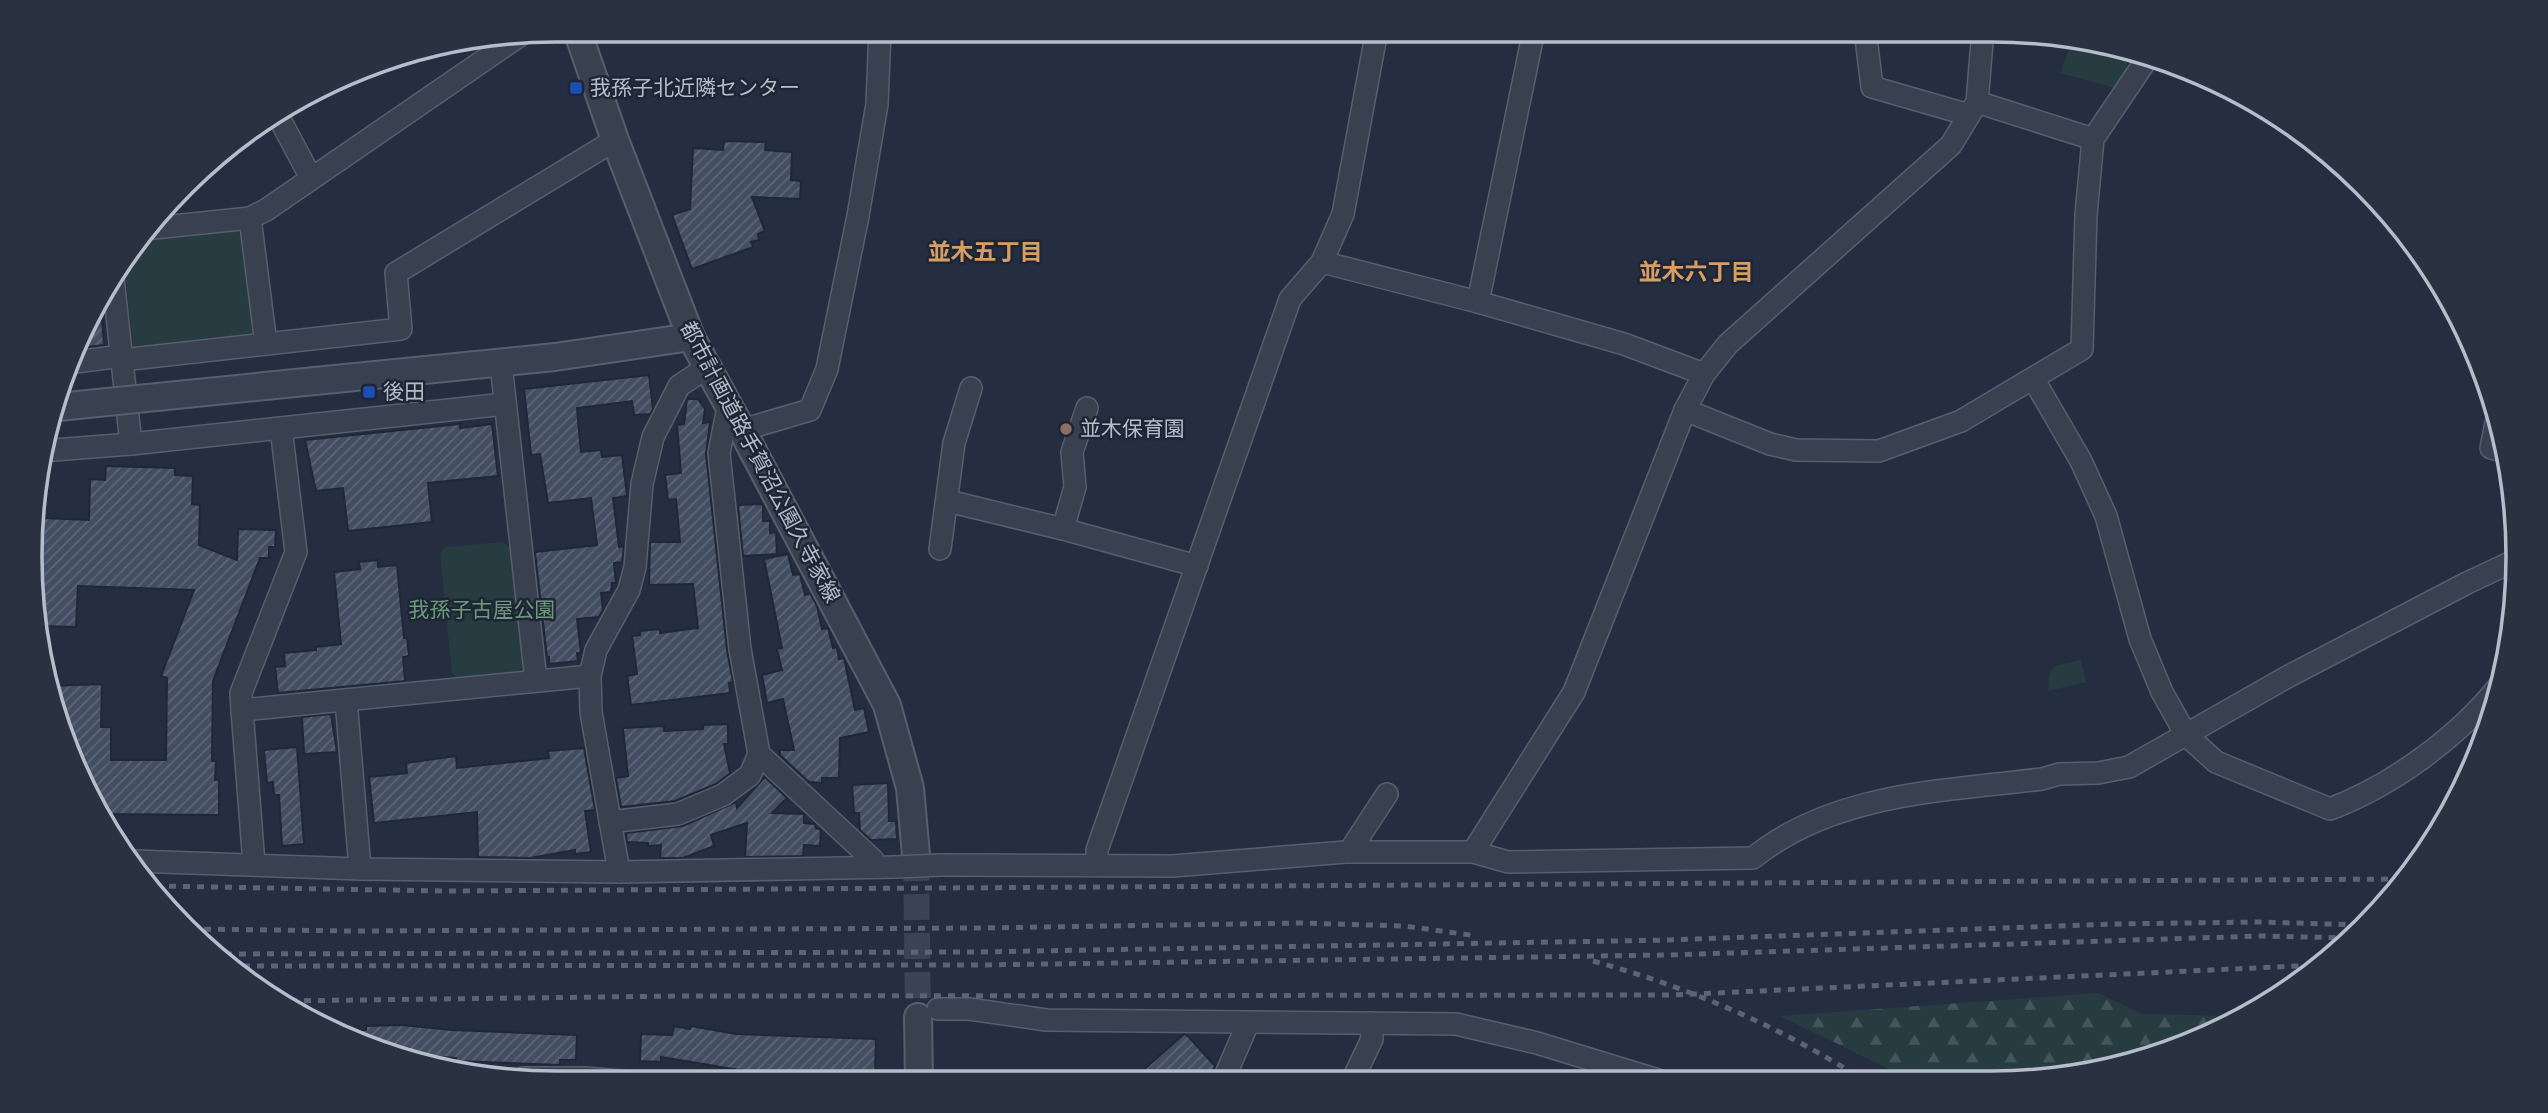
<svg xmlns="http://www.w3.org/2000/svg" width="2548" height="1113" viewBox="0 0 2548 1113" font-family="'Nunito Sans','Noto Sans JP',sans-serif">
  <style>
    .forest { fill: url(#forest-firs) }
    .park { fill: #273c41 }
    .building { fill: url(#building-hatch); stroke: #202737; stroke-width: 2 }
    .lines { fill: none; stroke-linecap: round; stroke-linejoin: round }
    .tertiary-tunnel { stroke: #3b4355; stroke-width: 26; stroke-dasharray: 26 13; stroke-linecap: butt }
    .minor-casing { stroke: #575e6d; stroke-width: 24 }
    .tertiary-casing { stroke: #575e6d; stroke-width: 30 }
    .minor { stroke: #39404f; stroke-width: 21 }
    .tertiary { stroke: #39404f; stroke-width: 26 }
    .rail { stroke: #5b6476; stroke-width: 5; stroke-dasharray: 7 7; stroke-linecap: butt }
    .minor-bridge-casing { stroke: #575e6d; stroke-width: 24; stroke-linecap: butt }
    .tertiary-bridge-casing { stroke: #575e6d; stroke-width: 30; stroke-linecap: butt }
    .minor-bridge { stroke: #39404f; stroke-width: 21 }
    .tertiary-bridge { stroke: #39404f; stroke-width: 26 }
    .transit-dot { fill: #1a4fb4; stroke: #1e2535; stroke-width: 2.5 }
    .education-dot { fill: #8d6e63; stroke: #1e2535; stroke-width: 2.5 }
    .labels { text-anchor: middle; stroke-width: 5; stroke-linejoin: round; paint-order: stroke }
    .poi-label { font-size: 21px; fill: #b5bcca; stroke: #1e2535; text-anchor: start }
    .street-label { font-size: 21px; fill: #b5bcca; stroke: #1e2535 }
    .park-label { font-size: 21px; fill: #6c9b7a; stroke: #1e2535 }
    .neighbourhood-label { font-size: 23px; font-weight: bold; fill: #d69e64; stroke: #1e2535 }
    .rim { fill: none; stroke: #b5bcca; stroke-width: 3.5 }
  </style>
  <defs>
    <pattern id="forest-firs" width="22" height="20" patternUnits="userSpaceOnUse" patternTransform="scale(1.75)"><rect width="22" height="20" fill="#273c41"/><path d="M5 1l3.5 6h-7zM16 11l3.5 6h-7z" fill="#44565b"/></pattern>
    <pattern id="building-hatch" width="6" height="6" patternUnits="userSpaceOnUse" patternTransform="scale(1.75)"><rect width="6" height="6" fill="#444e62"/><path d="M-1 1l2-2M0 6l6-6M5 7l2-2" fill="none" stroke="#5d6677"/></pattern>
  </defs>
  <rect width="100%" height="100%" fill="#252e40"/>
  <path class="forest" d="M2098,993L2142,1014L2237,1016L2193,1043L2061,1079H1910L1780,1016Z"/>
  <g class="park">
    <path d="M2070,47L2125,56L2128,68L2116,88L2060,73Z"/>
    <path d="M236,231L245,239L255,340L134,351L124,265L143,241Z"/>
    <path d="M503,542L513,551L524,665L516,674L459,680L452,673L440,554L445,547Z"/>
    <path d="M2081,660L2086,682L2048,691L2049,675L2055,666Z"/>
  </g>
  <g class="building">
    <path d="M724,141L766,142L765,150L792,152L791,180L801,181L800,199L752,197L765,231L758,234L759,240L751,242L753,247L692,269L672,215L690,209L693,148L723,150Z"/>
    <path d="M100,294L104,345L87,347L85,333Z"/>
    <path d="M649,375L653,409L650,414L634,415L632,401L577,408L581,452L601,450L602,457L622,455L627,496L613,498L619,547L624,546L622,562L614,563L616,583H612L611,592L601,593L603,610L599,617L577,619L581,653H577L578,661L549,664V657H547L535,552L597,545L591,498L548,503L540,454L531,455L524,389Z"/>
    <path d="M687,399H698L705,409L703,423L710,422L706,454L727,650L733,682L729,683L730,693L631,705L627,676L637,674L632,636L640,635V631L660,629V633L698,628L693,584L649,585L650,542H680L676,499L668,500L665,475L681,473L677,425L684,424Z"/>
    <path d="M460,424V428L492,424L498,476L428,483L432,522L348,531L343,488L316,491L305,440Z"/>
    <path d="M106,466L175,468V475L193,476L192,504L200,505L199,545L237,560L238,529L276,530L275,547H269V558H260L213,681L212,761H216L215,780H219V815L98,814L50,686L102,684L101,727H111V760H166L167,678L161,676L194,590L78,586L76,627L39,626L42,518L89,520L90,479L105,480Z"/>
    <path d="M763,504V521H770V533L776,532L777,554L743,556L738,505Z"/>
    <path d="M788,554L793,575L800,574L805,595L810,593L817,606L822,629L828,628L833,648L837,647L839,659L844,658L855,710L864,708L869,732L840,738L839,778H822V783L809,782L780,755V750H794L783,699L767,703L762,675L782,670L777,649L782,648L764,559Z"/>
    <path d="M378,560V567L397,565L404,638H407L409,656L403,657L405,681L278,693L275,667L285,666L284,653L316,650V647L341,644L334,572L360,569L359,562Z"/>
    <path d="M331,714L337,752L304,754L302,717Z"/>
    <path d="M728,724V744H724L730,773L716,784L675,801L621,807L616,778L628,776L623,728L664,726V731L703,729V725Z"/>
    <path d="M297,747L304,844L282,846L279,795H274L273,782L267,783L264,750Z"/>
    <path d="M584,748L595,810L585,811L591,852L575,854V850L530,858L478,857L477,812L374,823L369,777L407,773L406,763L456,756L457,768L549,758L548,751Z"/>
    <path d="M765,777L787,798L772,813L804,814V823L815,824L816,828L821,830L820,846L804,845L803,856L745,857L747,823L711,835L714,846L683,858H660L661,845L648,846V843L627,842L626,833L683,826L736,802L737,808Z"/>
    <path d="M888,783L889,821H896L897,839L871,840L860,830L859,813H854L852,785Z"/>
    <path d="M402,1025L452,1030L577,1035L576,1060H560V1065L456,1061V1058L409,1055V1048L370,1047L332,1031L366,1030V1026Z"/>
    <path d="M674,1026L690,1029L691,1026L736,1034L876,1039L875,1077L745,1071L661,1057V1062L640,1061L641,1034L672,1035Z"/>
    <path d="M1184,1034L1187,1035L1215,1066L1211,1075L1204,1081L1130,1082Z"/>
  </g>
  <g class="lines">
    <path class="tertiary-tunnel" d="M916,855L918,1017"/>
    <g class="minor-casing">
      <g id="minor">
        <path d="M1865,30L1872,87L1969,115"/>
        <path d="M1977,102L2093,139"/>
        <path d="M276,112L311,178"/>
        <path d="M154,228L250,218"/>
        <path d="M1322,262L1478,302L1624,344L1704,374"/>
        <path d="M113,278L131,444L505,404"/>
        <path d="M1478,302L1534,30"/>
        <path d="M266,344L250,218L266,210L519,36"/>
        <path d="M122,360L401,329L396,273L615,140"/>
        <path d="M75,362L122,356"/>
        <path d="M501,364L536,681"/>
        <path d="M2034,380L2081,461L2106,516L2140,639L2162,692L2186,735L2216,762L2330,809C2393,785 2457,738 2499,686"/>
        <path d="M728,407L719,453L740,649L759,754L873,860V867"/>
        <path d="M1685,410L1770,444L1796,450L1879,451L1961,421L2082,349L2086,215L2093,139L2149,56"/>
        <path d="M2498,413L2491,448L2506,452"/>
        <path d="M281,428L296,552L241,693L242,710L590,676"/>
        <path d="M742,430L810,410L827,369L858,216L877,104L880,30"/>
        <path d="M41,451L131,444"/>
        <path d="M948,501L1063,529L1197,566"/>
        <path d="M1063,529L1075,487L1072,452L1087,408"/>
        <path d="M940,549L954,443L971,388"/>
        <path d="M346,700L360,869"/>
        <path d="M242,710L254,864"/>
        <path d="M610,822L678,814L723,795L750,775L759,754"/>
        <path d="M1352,852L1353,846L1387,794"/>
        <path d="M1473,852L1574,692L1685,410L1704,374L1728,344L1951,145L1977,102L1983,30"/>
        <path d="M134,861L360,869L619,872L895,867"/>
        <path d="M941,865L1173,866L1346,852H1473L1508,862L1753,858C1833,793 1944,791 2042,779L2059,774L2098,773L2129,767L2289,676L2467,583L2516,560"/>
        <path d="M1097,865V850L1290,299L1322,262L1343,214L1377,30"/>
        <path d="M619,872L591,712L590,676L596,650L629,590L635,567L642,484L653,437L679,386L706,368"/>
        <path d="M938,1009H969L1046,1020L1456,1024L1537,1043L1658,1080"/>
        <path d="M523,1078H585L642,1083"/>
        <path d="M1223,1081L1248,1023"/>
        <path d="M1352,1081L1372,1039L1371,1023"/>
      </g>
    </g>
    <g class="tertiary-casing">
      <g id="tertiary">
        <path d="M577,30L615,140L691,337L742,430L887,705L910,788L916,855"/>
        <path d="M315,381L555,357L691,337"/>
        <path d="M918,1017L919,1082"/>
      </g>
    </g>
    <use href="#minor" class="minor"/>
    <use href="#tertiary" class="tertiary"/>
    <g class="rail">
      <path d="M155,886L444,891L2404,879"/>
      <path d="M190,929L354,931L978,928L1300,923L1405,926L1477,936"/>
      <path d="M211,954L976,952L1670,940L2113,924L2258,922L2363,925"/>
      <path d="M1593,961C1688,987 1779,1026 1862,1079"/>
      <path d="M229,966L980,965L1668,955L2260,936L2352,938"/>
      <path d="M276,1001L683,996L1673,995L2319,965"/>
    </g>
    <g class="minor-bridge-casing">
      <path id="minor-bridge" d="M895,867L941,865"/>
    </g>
    <g class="tertiary-bridge-casing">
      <path id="tertiary-bridge" d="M58,407L315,381"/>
    </g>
    <use href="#minor-bridge" class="minor-bridge"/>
    <use href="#tertiary-bridge" class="tertiary-bridge"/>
  </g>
  <g class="transit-dot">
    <rect x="569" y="81" width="14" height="14" rx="3.5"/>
    <rect x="362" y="385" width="14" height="14" rx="3.5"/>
  </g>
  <circle class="education-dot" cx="1066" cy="429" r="7"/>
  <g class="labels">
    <g class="poi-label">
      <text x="590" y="95">我孫子北近隣センター</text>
      <text x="383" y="399">後田</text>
      <text x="1080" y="436">並木保育園</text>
    </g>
    <g class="street-label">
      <text transform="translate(760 462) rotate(62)" y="7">都市計画道路手賀沼公園久寺家線</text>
    </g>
    <g class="park-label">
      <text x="482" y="617">我孫子古屋公園</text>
    </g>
    <g class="neighbourhood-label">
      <text x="985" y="260">並木五丁目</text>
      <text x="1696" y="280">並木六丁目</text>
    </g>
  </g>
  <path d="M0 0H2548V1113H0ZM556 42H1992A514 514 0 0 1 2506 556V557A514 514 0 0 1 1992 1071H556A514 514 0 0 1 42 557V556A514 514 0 0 1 556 42Z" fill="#2a3141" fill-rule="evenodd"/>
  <path class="rim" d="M556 42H1992A514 514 0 0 1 2506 556V557A514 514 0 0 1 1992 1071H556A514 514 0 0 1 42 557V556A514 514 0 0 1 556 42Z"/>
</svg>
